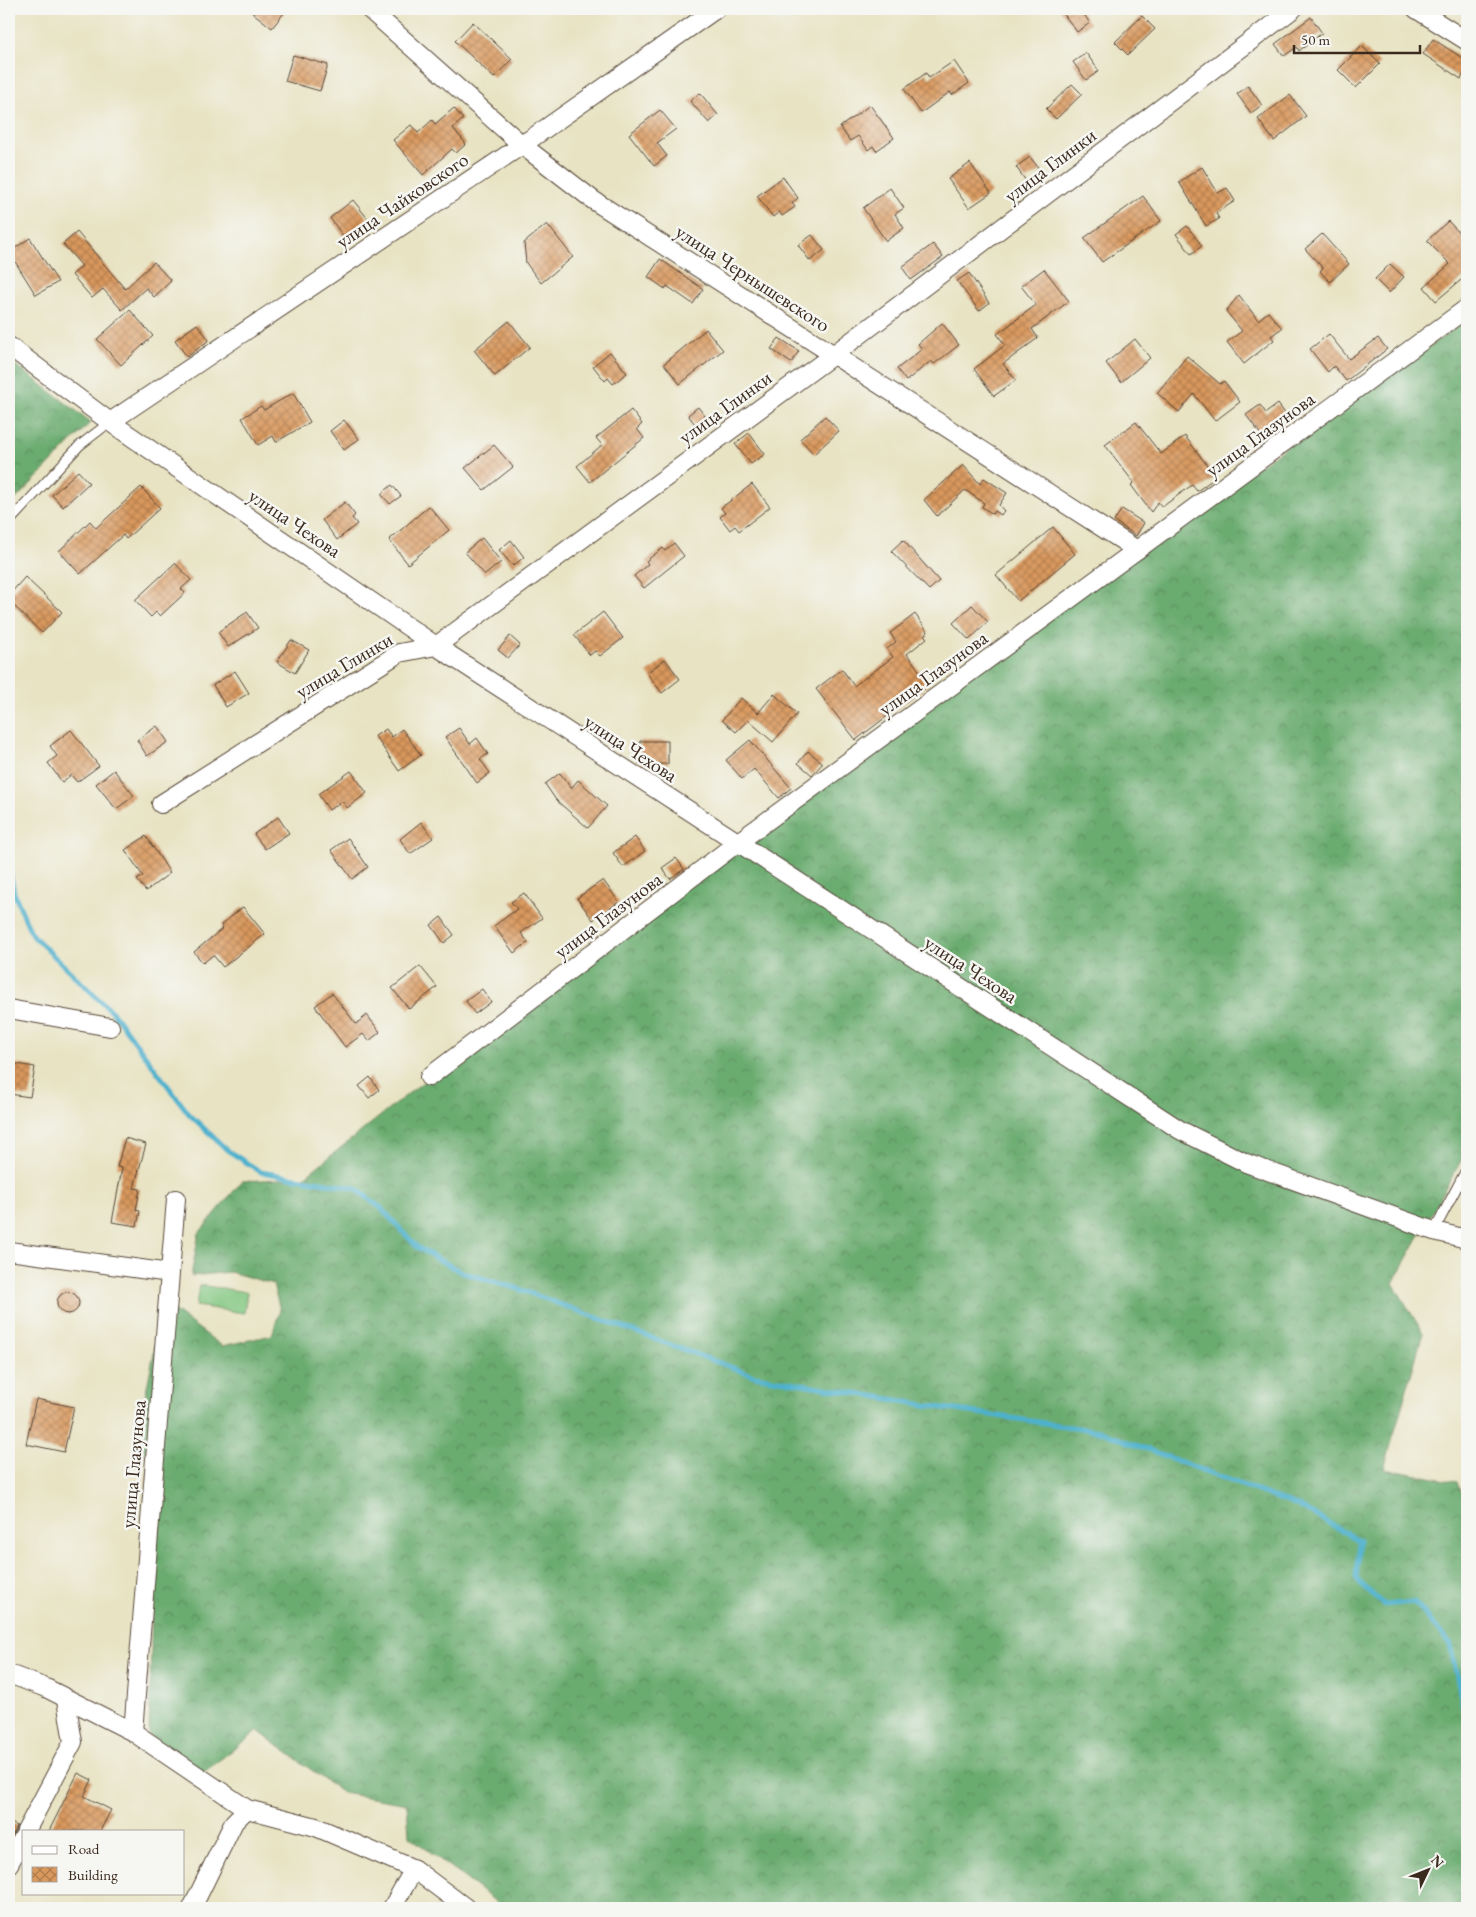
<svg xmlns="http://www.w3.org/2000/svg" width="1476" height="1917" viewBox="0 0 1476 1917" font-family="'EB Garamond',serif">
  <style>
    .forest { fill: url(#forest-crowns); stroke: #536b47 }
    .pitch { fill: #84c882; stroke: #607950 }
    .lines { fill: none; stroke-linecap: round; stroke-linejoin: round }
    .stream { stroke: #4eb1cd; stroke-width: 5 }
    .building { fill: url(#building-cross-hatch) }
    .service-casing { stroke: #554637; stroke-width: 11 }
    .minor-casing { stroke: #554637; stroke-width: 20 }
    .service { stroke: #fff; stroke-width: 9 }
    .minor { stroke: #fff; stroke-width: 18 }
    .labels { text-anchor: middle; stroke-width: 5; stroke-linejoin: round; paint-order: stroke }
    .street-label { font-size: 20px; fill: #3b2a1e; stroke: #f6f6f2 }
  </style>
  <defs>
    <pattern id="forest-crowns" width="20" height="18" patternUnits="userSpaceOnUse" patternTransform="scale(1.25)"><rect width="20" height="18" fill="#6bac70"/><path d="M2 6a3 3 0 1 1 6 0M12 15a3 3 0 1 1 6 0" fill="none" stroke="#598c5b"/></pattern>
    <pattern id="building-cross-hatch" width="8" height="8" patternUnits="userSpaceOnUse" patternTransform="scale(1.25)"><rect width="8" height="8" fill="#d9985d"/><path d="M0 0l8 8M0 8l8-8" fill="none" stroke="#b17c4c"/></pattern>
  </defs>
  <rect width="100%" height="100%" fill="#f6f6f2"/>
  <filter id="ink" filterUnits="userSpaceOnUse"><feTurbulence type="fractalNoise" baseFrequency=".02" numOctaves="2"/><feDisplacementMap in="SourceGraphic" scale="10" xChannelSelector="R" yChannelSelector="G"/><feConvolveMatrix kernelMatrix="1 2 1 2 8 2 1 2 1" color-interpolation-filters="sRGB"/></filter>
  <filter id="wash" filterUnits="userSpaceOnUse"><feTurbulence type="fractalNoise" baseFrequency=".0096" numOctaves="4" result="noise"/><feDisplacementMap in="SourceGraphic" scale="20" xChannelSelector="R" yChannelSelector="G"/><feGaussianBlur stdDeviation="1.12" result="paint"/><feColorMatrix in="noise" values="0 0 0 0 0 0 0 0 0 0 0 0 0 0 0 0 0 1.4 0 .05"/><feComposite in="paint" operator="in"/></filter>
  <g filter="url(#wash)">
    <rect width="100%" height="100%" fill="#e8e3c3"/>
    <g class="forest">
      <path d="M1467,320V1150L1393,1283L1423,1333L1384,1469L1457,1482L1467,1510V1908H504L409,1836L407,1804L343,1793L258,1731L197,1777L149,1736L155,1473L137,1436L164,1303L222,1346L272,1335L280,1310L273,1284L230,1272L191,1276L199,1233L242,1181L303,1178L414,1089L1055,609Z"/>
      <path d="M9,360L91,422L9,506Z"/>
    </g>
    <path class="pitch" d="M199,1285L247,1292L244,1313L196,1306Z"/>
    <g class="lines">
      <path class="stream" d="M9,865L14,893L32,935L114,1014L189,1114L227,1150L261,1172L355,1188L381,1208L417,1247L461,1272L516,1288L755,1376L943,1408L1099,1431L1300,1507L1359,1540L1356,1579L1384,1605L1414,1602L1450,1644L1467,1725"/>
    </g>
    <g id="blocks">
      <g class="building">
        <path d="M248,9H287L272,28Z"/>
        <path d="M1060,9H1080L1090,23L1077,32Z"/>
        <path d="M1142,16L1155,29L1128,55L1115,42Z"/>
        <path d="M1311,17L1322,33L1299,51L1297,47L1284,56L1275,44Z"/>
        <path d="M473,22L512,59L494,78L455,41Z"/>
        <path d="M1433,39L1467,61V68L1461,79L1423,54Z"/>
        <path d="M1362,46L1380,64L1356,88L1338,70Z"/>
        <path d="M1086,53L1099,71L1086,80L1073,62Z"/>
        <path d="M293,55L328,65L320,91L285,81Z"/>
        <path d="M954,61L969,83L952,95L950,92L921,113L904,89L926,73L929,78Z"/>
        <path d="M1072,84L1082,94L1056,119L1046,109Z"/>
        <path d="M1248,86L1262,105L1251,113L1237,94Z"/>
        <path d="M700,93L718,115L709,123L690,101Z"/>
        <path d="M1290,95L1306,116L1274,141L1258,119Z"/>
        <path d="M870,105L894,138L876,151L873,146L868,150L858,136L850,141L840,127Z"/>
        <path d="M454,108L463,119L453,128L466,144L456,153L452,149L423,175L393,140L411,125L418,133L432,120L435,124Z"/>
        <path d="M660,110L676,129L657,143L667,156L654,166L629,134Z"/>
        <path d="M1030,157L1041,171L1026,181L1016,167Z"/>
        <path d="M970,163L991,193L969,208L948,179Z"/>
        <path d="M1202,167L1218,193L1227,188L1235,201L1216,213L1219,219L1206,226L1179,182Z"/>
        <path d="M783,177L798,198L792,203L795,207L782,216L779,212L773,217L757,196Z"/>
        <path d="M890,188L904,208L895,214L904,228L886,241L863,208Z"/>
        <path d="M1143,196L1161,221L1102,262L1084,238Z"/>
        <path d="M353,200L373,225L349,244L330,218Z"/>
        <path d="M1448,221L1467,241V275L1436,301L1424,287L1450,264L1427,241Z"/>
        <path d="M547,224L573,257L541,283L526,263L524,243Z"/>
        <path d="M1187,226L1202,246L1191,254L1176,234Z"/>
        <path d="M77,232L125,289L154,262L171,281L154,297L146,288L122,310L103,289L92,298L72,275L82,266L63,244Z"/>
        <path d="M1322,234L1349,264L1330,282L1320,271L1323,268L1305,249Z"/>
        <path d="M812,235L824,250L810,261L798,245Z"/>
        <path d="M30,238L58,282L36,295L9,252Z"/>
        <path d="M933,244L943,257L911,280L902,267Z"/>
        <path d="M660,259L703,289L693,304L667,286L665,289L648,277Z"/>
        <path d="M1390,264L1404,277L1389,293L1375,279Z"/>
        <path d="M1044,269L1069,301L1032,329L1038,338L1003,364L1016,380L994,396L974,369L1005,345L997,334L1036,305L1021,286Z"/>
        <path d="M969,273L989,303L979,311L957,281Z"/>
        <path d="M1239,295L1258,320L1268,312L1282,328L1271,336L1274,340L1244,364L1227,342L1242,331L1226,311Z"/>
        <path d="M130,310L153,336L121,365L97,339Z"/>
        <path d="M509,321L530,347L495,376L474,350Z"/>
        <path d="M942,323L959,345L934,364L931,361L906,381L897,369L922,349L918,344Z"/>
        <path d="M197,324L209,340L187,357L175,340Z"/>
        <path d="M706,329L723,350L680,384L664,364Z"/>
        <path d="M1329,334L1349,359L1378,338L1387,349L1346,381L1334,366L1328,372L1310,349Z"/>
        <path d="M779,338L799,351L791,363L771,349Z"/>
        <path d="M1135,339L1150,358L1121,382L1106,363Z"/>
        <path d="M610,352L627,373L613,384L608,378L605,381L593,366Z"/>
        <path d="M1187,356L1220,384L1224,381L1240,402L1215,421L1194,394L1179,412L1157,393Z"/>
        <path d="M293,393L310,422L276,442L273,436L258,445L242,418L261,406L264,410Z"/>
        <path d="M1278,404L1290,420L1265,440L1246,415L1260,405L1266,413Z"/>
        <path d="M698,407L708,420L698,428L688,415Z"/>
        <path d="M631,410L642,424L637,429L644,438L590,482L577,466L602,445L596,438Z"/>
        <path d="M825,416L839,431L814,454L800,439Z"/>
        <path d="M344,420L359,439L344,450L330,431Z"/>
        <path d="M1136,422L1161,454L1185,436L1216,477L1197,491L1192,485L1162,507L1158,502L1151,512L1131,485L1134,483L1105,445Z"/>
        <path d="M749,433L765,454L751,464L735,444Z"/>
        <path d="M494,445L513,467L484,490L465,468Z"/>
        <path d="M963,465L980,484L984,478L1007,493L999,505L1004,511L1001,515L995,511L993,514L982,507L984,503L965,490L937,516L924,500Z"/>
        <path d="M78,471L89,483L63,507L52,495Z"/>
        <path d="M752,484L770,507L739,531L735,526L730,530L720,517L725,513L721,508Z"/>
        <path d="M392,485L401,496L390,504L381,494Z"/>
        <path d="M141,487L160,508L126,539L123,535L80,574L59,551L90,521L96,528Z"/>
        <path d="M345,502L355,515L352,518L357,524L337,540L322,520Z"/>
        <path d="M429,506L449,530L408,564L389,540Z"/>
        <path d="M1122,509L1144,523L1136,536L1114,521Z"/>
        <path d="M1053,527L1075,554L1018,601L996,575Z"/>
        <path d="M482,538L501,562L485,575L465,552Z"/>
        <path d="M511,540L524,557L513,566L499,550Z"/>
        <path d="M903,540L939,581L929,590L891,551Z"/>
        <path d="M674,543L684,556L644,588L634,576L648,564L646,561L663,548L665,551Z"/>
        <path d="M175,563L191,580L181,589L185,593L160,616L156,612L151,617L135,600Z"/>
        <path d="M25,577L62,612L42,633L9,601V595Z"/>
        <path d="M972,605L988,622L969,640L953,623Z"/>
        <path d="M247,612L258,628L228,647L218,632Z"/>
        <path d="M603,612L623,638L600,656L595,651L590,655L574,635Z"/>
        <path d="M915,614L928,632L924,635L927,638L907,654L929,684L856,740L816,689L842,669L854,686L893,657L887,649L896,642L890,633Z"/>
        <path d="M510,636L520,645L508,658L498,650Z"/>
        <path d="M291,640L309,650L295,673L277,662Z"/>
        <path d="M665,659L680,679L662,693L647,673Z"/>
        <path d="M235,671L249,693L226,707L213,685Z"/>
        <path d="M774,694L797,714L773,742L748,720L736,732L722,720L741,698L758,713Z"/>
        <path d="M157,726L168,742L147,756L137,740Z"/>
        <path d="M459,728L470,744L477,738L488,754L480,759L490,773L477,783L445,737Z"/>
        <path d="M386,729L392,737L402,729L421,755L399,771L375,736Z"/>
        <path d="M71,730L99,766L77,782L71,775L62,782L48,763L57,756L50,746Z"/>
        <path d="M750,740L791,788L779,798L754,769L742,779L726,760Z"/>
        <path d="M640,741H668V764H639Z"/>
        <path d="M808,751L823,763L812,775L798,763Z"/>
        <path d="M114,770L134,796L116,809L96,784Z"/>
        <path d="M351,771L367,793L347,808L342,801L329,810L318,794Z"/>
        <path d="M560,773L571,788L578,780L607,806L588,828L556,800L545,784Z"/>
        <path d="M278,817L289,833L265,849L254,834Z"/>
        <path d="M421,822L433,838L410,854L400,839Z"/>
        <path d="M146,836L170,873L146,891L137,880L143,876L125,850Z"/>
        <path d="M635,837L645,851L623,867L613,853Z"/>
        <path d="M348,838L368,867L352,879L331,850Z"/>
        <path d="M676,858L684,869L670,879L662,868Z"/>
        <path d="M603,880L619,902L593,920L577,898Z"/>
        <path d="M524,893L542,918L521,933L528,942L514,953L494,926L517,909L511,902Z"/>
        <path d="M243,907L265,934L223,967L213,955L203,963L194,952L223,928L221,925Z"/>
        <path d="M441,917L454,935L444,943L431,925Z"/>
        <path d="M420,966L437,987L409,1009L392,988Z"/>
        <path d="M482,989L491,1002L475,1014L466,1001Z"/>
        <path d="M332,993L356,1024L367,1015L380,1032L369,1041L363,1034L345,1047L315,1006Z"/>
        <path d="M11,1063L35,1067L30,1097L9,1094Z"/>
        <path d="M370,1077L379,1090L369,1098L359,1086Z"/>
        <path d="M125,1138L146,1144L134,1188L140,1189L136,1210L140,1211L137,1226L112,1222L122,1168L117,1167Z"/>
        <circle cx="68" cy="1303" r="11"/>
        <path d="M36,1399L74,1407L64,1452L26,1444Z"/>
        <path d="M78,1773L92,1780L84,1796L111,1810L100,1831H49Z"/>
        <path d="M9,1822L17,1826L10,1841L9,1840Z"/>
      </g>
    </g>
  </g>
  <g filter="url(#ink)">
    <use href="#blocks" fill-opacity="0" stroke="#554637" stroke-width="1"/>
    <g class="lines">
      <g class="service-casing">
        <g id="service">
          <path d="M9,522L79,446L110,422"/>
          <path d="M1434,1231L1467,1168"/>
        </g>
      </g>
      <g class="minor-casing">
        <g id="minor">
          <path d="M369,9L522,145L593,200L1137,550"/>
          <path d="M1416,9L1467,41"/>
          <path d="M9,346L110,422L436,646L1180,1130L1246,1163L1434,1231L1467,1239"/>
          <path d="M110,422L522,145L716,9"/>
          <path d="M161,804L399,653L436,646L833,355L1293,9"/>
          <path d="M9,1009L110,1027"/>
          <path d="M429,1077L737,843L1467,308"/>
          <path d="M9,1251L170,1273"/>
          <path d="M9,1674L46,1688L133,1732L247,1809L316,1827L414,1869L466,1908"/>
          <path d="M133,1732L176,1199"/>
          <path d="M26,1831L73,1742L66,1700"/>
          <path d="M9,1864L24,1836"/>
          <path d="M192,1908L234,1822L247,1809"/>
          <path d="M392,1908L414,1869"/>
        </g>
      </g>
      <use href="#service" class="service"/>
      <use href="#minor" class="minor"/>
    </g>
  </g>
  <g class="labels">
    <g class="street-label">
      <text transform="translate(1050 165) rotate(-37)" y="7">улица Глинки</text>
      <text transform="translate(402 200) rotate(-34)" y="7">улица Чайковского</text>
      <text transform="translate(753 278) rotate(33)" y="7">улица Чернышевского</text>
      <text transform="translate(725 407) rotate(-36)" y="7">улица Глинки</text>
      <text transform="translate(1260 434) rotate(-36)" y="7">улица Глазунова</text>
      <text transform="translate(295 523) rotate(34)" y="7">улица Чехова</text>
      <text transform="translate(344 665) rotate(-31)" y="7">улица Глинки</text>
      <text transform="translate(933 673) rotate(-36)" y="7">улица Глазунова</text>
      <text transform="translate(631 748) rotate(33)" y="7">улица Чехова</text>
      <text transform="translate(608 915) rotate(-37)" y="7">улица Глазунова</text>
      <text transform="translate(971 969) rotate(33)" y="7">улица Чехова</text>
      <text transform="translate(133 1464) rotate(-85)" y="7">улица Глазунова</text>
    </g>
  </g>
  <rect width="1476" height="1917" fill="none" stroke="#f6f6f2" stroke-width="30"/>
  <rect x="22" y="1830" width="162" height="65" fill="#f6f6f2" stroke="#aba49d"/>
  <rect x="32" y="1846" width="25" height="8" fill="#ffffff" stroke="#aba49d"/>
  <text x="68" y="1854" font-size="15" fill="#3b2a1e">Road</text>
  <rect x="32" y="1867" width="25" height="15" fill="url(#building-cross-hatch)" stroke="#aba49d"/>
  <text x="68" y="1880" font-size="15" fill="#3b2a1e">Building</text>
  <g transform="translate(1428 1870) rotate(47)" stroke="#f6f6f2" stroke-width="4" paint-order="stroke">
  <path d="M0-4L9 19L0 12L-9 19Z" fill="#3b2a1e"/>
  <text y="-8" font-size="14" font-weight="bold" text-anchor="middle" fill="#3b2a1e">N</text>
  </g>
  <path d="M1294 45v8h126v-8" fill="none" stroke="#3b2a1e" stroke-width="2.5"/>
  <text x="1301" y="45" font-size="15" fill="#3b2a1e" stroke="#f6f6f2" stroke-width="4" paint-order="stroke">50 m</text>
</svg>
